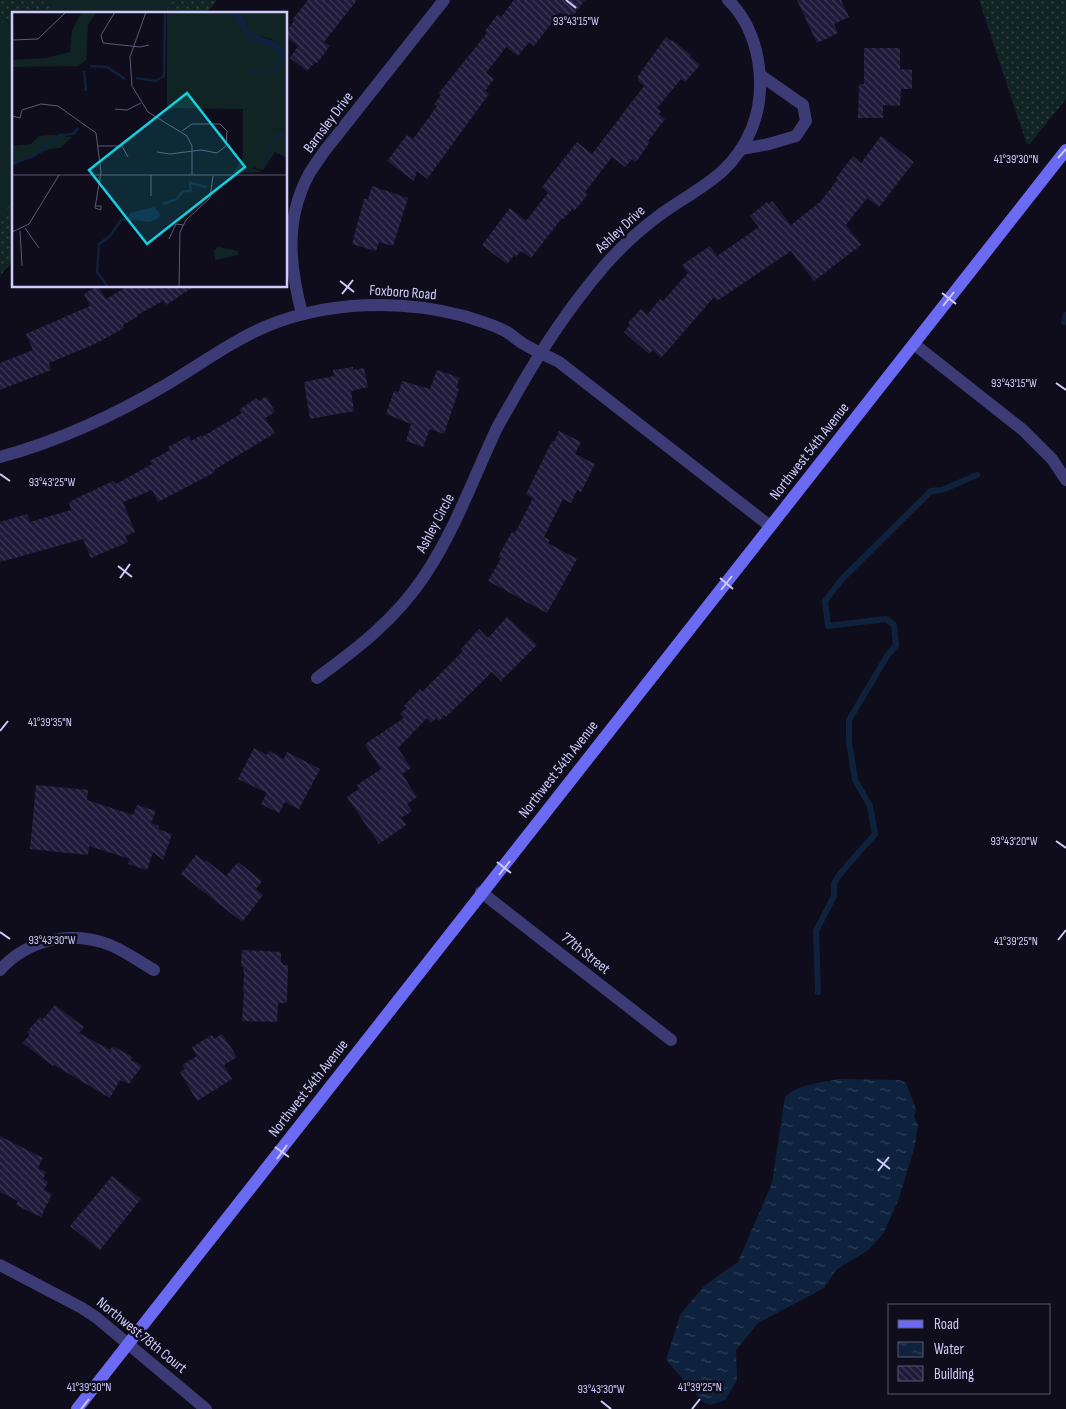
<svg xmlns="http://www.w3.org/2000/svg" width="1066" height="1409" viewBox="0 0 1066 1409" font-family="'Sofia Sans Condensed',sans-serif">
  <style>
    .grass { fill: url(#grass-dots) }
    .garden { fill: #102523 }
    .water { fill: url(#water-ripples) }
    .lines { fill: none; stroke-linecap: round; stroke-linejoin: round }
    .stream { stroke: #0f223d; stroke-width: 6 }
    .building { fill: url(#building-back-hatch) }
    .street { stroke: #3c3b76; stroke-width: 12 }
    .secondary { stroke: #6b6af3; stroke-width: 12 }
    .ticks { fill: none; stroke: #cfcbfb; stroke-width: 2 }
    .labels { text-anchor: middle; stroke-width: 5; stroke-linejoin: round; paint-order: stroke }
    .street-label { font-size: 15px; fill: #cfcbfb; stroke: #0f0d1b }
    .inset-river { fill: none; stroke: #0f223d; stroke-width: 2.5 }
    .inset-road { fill: none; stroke: #5c5975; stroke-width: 1 }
    .view { fill: #13cfdf; fill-opacity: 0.15; stroke: #13cfdf; stroke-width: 2.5 }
    .inset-edge { fill: none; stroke: #cfcbfb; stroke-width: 2.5 }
    .ticks-label { font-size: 12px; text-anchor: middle; fill: #cfcbfb; stroke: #0f0d1b; stroke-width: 5; stroke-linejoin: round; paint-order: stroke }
  </style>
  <defs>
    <pattern id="grass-dots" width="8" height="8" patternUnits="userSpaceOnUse" patternTransform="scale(1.25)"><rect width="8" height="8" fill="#102523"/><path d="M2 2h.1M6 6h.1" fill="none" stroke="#324344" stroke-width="1.8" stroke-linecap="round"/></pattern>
    <pattern id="water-ripples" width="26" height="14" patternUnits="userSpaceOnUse" patternTransform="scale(1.25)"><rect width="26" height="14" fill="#0f223d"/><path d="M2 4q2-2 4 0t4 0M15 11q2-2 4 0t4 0" fill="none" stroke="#31415a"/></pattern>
    <pattern id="building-back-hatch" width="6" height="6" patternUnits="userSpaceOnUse" patternTransform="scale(1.25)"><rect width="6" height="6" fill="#201a3a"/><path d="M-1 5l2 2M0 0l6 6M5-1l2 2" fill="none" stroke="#3f3a57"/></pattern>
  </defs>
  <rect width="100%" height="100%" fill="#0f0d1b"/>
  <g class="grass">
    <path d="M0,0H217L206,14H14V259L0,276Z"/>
    <path d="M979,0H1066V99L1029,145L1026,142Z"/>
  </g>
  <g class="garden">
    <path d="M41,0H174L163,14H58Z"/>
    <path d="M0,22L14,24V200L0,218Z"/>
  </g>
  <path class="water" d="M838,1079L899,1080L906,1083L916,1109L914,1117L918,1125L915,1146L898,1201L883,1234L867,1251L837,1269L824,1288L758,1323L736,1350L737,1380L725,1400L711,1405L704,1403L666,1360L680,1315L704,1286L738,1262L772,1183L785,1097C799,1084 820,1083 838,1079Z"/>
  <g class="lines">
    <g class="stream">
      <path d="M1064,322L1066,315"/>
      <path d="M818,992L816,931L834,896V884L839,875L875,834L870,806L855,780L849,741V720L887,656L896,645L894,625L886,619L828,626L825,601L842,579L931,491L942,490L977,475"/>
    </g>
  </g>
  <g class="building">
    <path d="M308,0H357L324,42L330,46L317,63L315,62L307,71L290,58L298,46L286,37V32L294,21L292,20Z"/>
    <path d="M514,0H585L570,20L560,12L534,46L529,42L518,56L506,47L486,73L494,79L485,91L489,94L427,179L417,171L414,181L387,161L407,135L413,139L437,106L434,104L441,95L439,93L487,33L485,31L498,14L501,17Z"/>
    <path d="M797,0H841L849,17L834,24L838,33L817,43Z"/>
    <path d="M666,37L671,41L672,40L691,55L690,57L700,65L685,82L681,79L657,108L661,111L659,114L665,119L648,141L650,142L636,162L632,159L625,167L612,157L585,192L588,194L575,210L572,209L564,219L562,218L531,258L521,251L516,257L514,255L507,264L482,245L510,208L526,221L548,193L542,187L577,142L592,154L644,86L638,81V76Z"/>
    <path d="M864,48H900V69L912,70V89H901L900,106L883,105V118H858L859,84H864Z"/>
    <path d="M881,136L914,162L879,207L867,198L846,225L861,245L814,281L791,251L717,301L714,297L661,358L653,350L649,354L624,332L630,325L628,323L641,309L647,315L660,299L663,301L688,273L682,265L710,246L717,256L759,227L750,216L767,202L769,204L772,201L791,225L821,201L838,179L836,178L853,156L861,163Z"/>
    <path d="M372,186L408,198L393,246L379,242L376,251L352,244L364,199H368Z"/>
    <path d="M98,286L106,299L128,286H195L166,305L163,301L137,315V317L123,325L124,328L95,344L49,363L51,370L0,390V363L33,350L26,334L90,306L84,294Z"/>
    <path d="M353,367V370L364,368L368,387L351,391L354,411L310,419L304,382L334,376L333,370Z"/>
    <path d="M437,370L460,378L456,388L459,389L444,434L430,429L423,447L406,441L411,424L386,414L394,391L399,392L402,381L430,389Z"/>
    <path d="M266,396L275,412L265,418L275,433L214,470L215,472L158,502L152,490L123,502L135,532L125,536L128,542L91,558L83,539L0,562V522L27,514L30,522L71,510L69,503L73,500L113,481L116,484L152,464L150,461L170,450L168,447L189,436L191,441L201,435L202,437L242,413L239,410L256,398L259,401Z"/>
    <path d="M559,431L581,442L575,454L595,464L581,492L577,490L571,503L563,499L544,537L550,540L548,543L577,559L547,613L488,581L501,558L498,557L512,532L515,533L533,498L526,494L552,441L554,442Z"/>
    <path d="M507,617L537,645L501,681L492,672L446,717L445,715L439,721L436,718L431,723L427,718L398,748L411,768L402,774L417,797L407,804L412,811L401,818L406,825L379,844L347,797L359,789L357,785L381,769L365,745L368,742L404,718L400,714L406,708L404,706L420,689L422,692L463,651L461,649L479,629L488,638Z"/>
    <path d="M254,748L267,755L269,751L284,759L287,752L320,769L299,809L285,802L279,813L261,804L267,793L238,779Z"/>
    <path d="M36,785L88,790L87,800L133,815L137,805L156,811L151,823L159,826L158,829L172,834L163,860L153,852L147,870L128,864L130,859L89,846L88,855L30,849Z"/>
    <path d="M196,855L205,862L206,860L226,876L238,862L262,881L256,889L263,895L242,922L181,874Z"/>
    <path d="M242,950L281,952V963H283V965H288L287,1003H278L277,1022L242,1021L244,992H243L244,973L243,967L241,966Z"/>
    <path d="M55,1005L84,1027L79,1033L110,1050L113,1046L132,1057L131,1060L142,1066L129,1084L120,1080L110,1098L54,1065L53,1066L23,1043L30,1034L27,1032L40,1017L43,1019Z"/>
    <path d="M222,1034L237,1057L224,1065L232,1079L197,1101L180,1072L185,1069L182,1065L197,1056L192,1047L212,1035L214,1039Z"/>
    <path d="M0,1136L43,1158L38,1168L46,1172L43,1179L48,1182L44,1190L52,1194L41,1217L16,1205L18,1201L0,1192Z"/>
    <path d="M112,1176L141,1199L100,1250L70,1226Z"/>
  </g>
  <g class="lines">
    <g class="street">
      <path d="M741,149L769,144L796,136L806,121L803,105L760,75"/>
      <path d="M302,314C290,267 284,222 308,176C312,168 318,161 323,153L444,0"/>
      <path d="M914,344L1023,430L1052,459L1066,480"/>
      <path d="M0,457C59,441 117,414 169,383C202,363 232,341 267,326C328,301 401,299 464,316C477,320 495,325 507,332C512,335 517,340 522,343C533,350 547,356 559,362L770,526"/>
      <path d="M317,678C358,648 396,619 425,575C455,530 473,479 496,430C503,416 512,402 519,389C542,349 567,311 596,276C614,253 637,232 661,214C699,187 733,175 752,128C768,87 760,31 728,0"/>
      <path d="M481,892L671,1040"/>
      <path d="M0,970C28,939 71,930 110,945C125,951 140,962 154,970"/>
      <path d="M0,1265L82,1308L97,1318L206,1409"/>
    </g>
    <path class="secondary" d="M77,1409L1066,150"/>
  </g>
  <path class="ticks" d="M566,0L576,8M1058,158L1066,149M340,281L354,292M942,293L956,304M342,294L353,280M943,306L954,292M1056,383L1066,390M0,474L10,481M118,566L132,577M120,578L130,564M720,578L733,589M721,590L732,576M0,731L8,721M1056,841L1066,848M497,862L511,873M499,875L510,861M0,932L10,939M1058,940L1066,930M275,1147L289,1157M277,1159L287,1145M877,1159L890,1169M878,1171L889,1157M601,1401L611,1409M81,1409L89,1399M692,1409L700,1399"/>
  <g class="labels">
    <g class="street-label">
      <text transform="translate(328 122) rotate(-53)" y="5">Barnsley Drive</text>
      <text transform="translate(620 229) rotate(-43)" y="5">Ashley Drive</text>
      <text transform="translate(403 292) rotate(4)" y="5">Foxboro Road</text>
      <text transform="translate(809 451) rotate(-52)" y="5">Northwest 54th Avenue</text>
      <text transform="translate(435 523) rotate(-62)" y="5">Ashley Circle</text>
      <text transform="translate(558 769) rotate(-52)" y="5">Northwest 54th Avenue</text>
      <text transform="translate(586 953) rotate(38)" y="5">77th Street</text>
      <text transform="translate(308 1088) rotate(-52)" y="5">Northwest 54th Avenue</text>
      <text transform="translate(142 1335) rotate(39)" y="5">Northwest 78th Court</text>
    </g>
  </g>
  <g transform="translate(12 12)">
    <rect width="275" height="275" fill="#0f0d1b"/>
    <path d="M155,0H219L275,47V117L264,118L257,124L240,156L251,160L221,161L231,145V97L155,96ZM206,235L226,239V243L203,248L202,238Z" fill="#102523"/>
    <path d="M70,0H85L76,13L74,48L66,54L0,55V48L34,46L58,40L60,18ZM211,0H219L228,18L247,32L258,34L266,43L263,55L238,56L233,44L234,29L217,17ZM229,0H275V41L259,27L239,21ZM275,117V146L263,140L251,158L240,155L239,147H245V131L251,124H257L264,118ZM41,123L60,125L48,136L37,137L0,154V134L19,132L27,124Z" fill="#102523"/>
    <path d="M194,7L209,12L214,28L194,26ZM159,11L175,16L178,31L160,30ZM219,26L230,30L233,41H220ZM193,34L209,40L214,55H195ZM158,37H182L184,62L162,56ZM218,43L232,46L234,59H219ZM261,73L260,92H242L247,78ZM265,73L275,75V92L265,91ZM157,74L171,79L176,93L157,91ZM189,74L203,79L208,93L189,91ZM242,96H259L261,115L247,111ZM275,96V113L265,115V97Z" fill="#102523"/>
    <path d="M219,0H229L239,21L264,30L275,41V47L258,34L236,27ZM142,195L149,203L145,207L137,210L116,207L117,201Z" fill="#0f223d"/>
    <path class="inset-river" d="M78,54L95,55L113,67M72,59L74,79M232,61L264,58L268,45M124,66L143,69L152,64L153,0M0,151L22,144L48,123L61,122L66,116M249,154L264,125L275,119M151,192L165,187L171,179H179L178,171L195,175M96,275L85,260L87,232L98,224L109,208L117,207"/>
    <path class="inset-road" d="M103,0L89,23L91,31L128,35L137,33M134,0L118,45L120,74L136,100L175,124L180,134V163M0,28L26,27L54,0M103,97L115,98L129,91M10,98L29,92L46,94L84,121L89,160L83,196L89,198V194H84M0,104L8,106L10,98M86,134H110L116,145M145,140L158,142L189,138L205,141L214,134L215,119L208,112H180L170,119M0,163H275M139,163V184M13,216L27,236M8,219L10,254M0,220L17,212L47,163M157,227L164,212L171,213M167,275L168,220L174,208L198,186L201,164"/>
    <path class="view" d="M175,81L233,155L135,232L77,158Z"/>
    <rect width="275" height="275" class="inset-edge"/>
  </g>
  <g class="ticks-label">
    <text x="576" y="25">93°43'15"W</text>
    <text x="1016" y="163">41°39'30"N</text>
    <text x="1014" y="387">93°43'15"W</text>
    <text x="52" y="486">93°43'25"W</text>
    <text x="50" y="726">41°39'35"N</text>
    <text x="1014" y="845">93°43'20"W</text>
    <text x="52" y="944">93°43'30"W</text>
    <text x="1016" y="945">41°39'25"N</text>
    <text x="89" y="1391">41°39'30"N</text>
    <text x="700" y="1391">41°39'25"N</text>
    <text x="601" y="1393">93°43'30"W</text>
  </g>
  <rect x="888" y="1304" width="162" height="90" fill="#0f0d1b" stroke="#5c5975"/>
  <rect x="898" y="1320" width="25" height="8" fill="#6b6af3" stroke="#5c5975"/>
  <text x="934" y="1329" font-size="15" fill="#cfcbfb">Road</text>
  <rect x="898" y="1342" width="25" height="15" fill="url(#water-ripples)" stroke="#5c5975"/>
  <text x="934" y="1354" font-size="15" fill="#cfcbfb">Water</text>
  <rect x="898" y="1366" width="25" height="15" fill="url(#building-back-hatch)" stroke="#5c5975"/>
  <text x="934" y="1379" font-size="15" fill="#cfcbfb">Building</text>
</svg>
